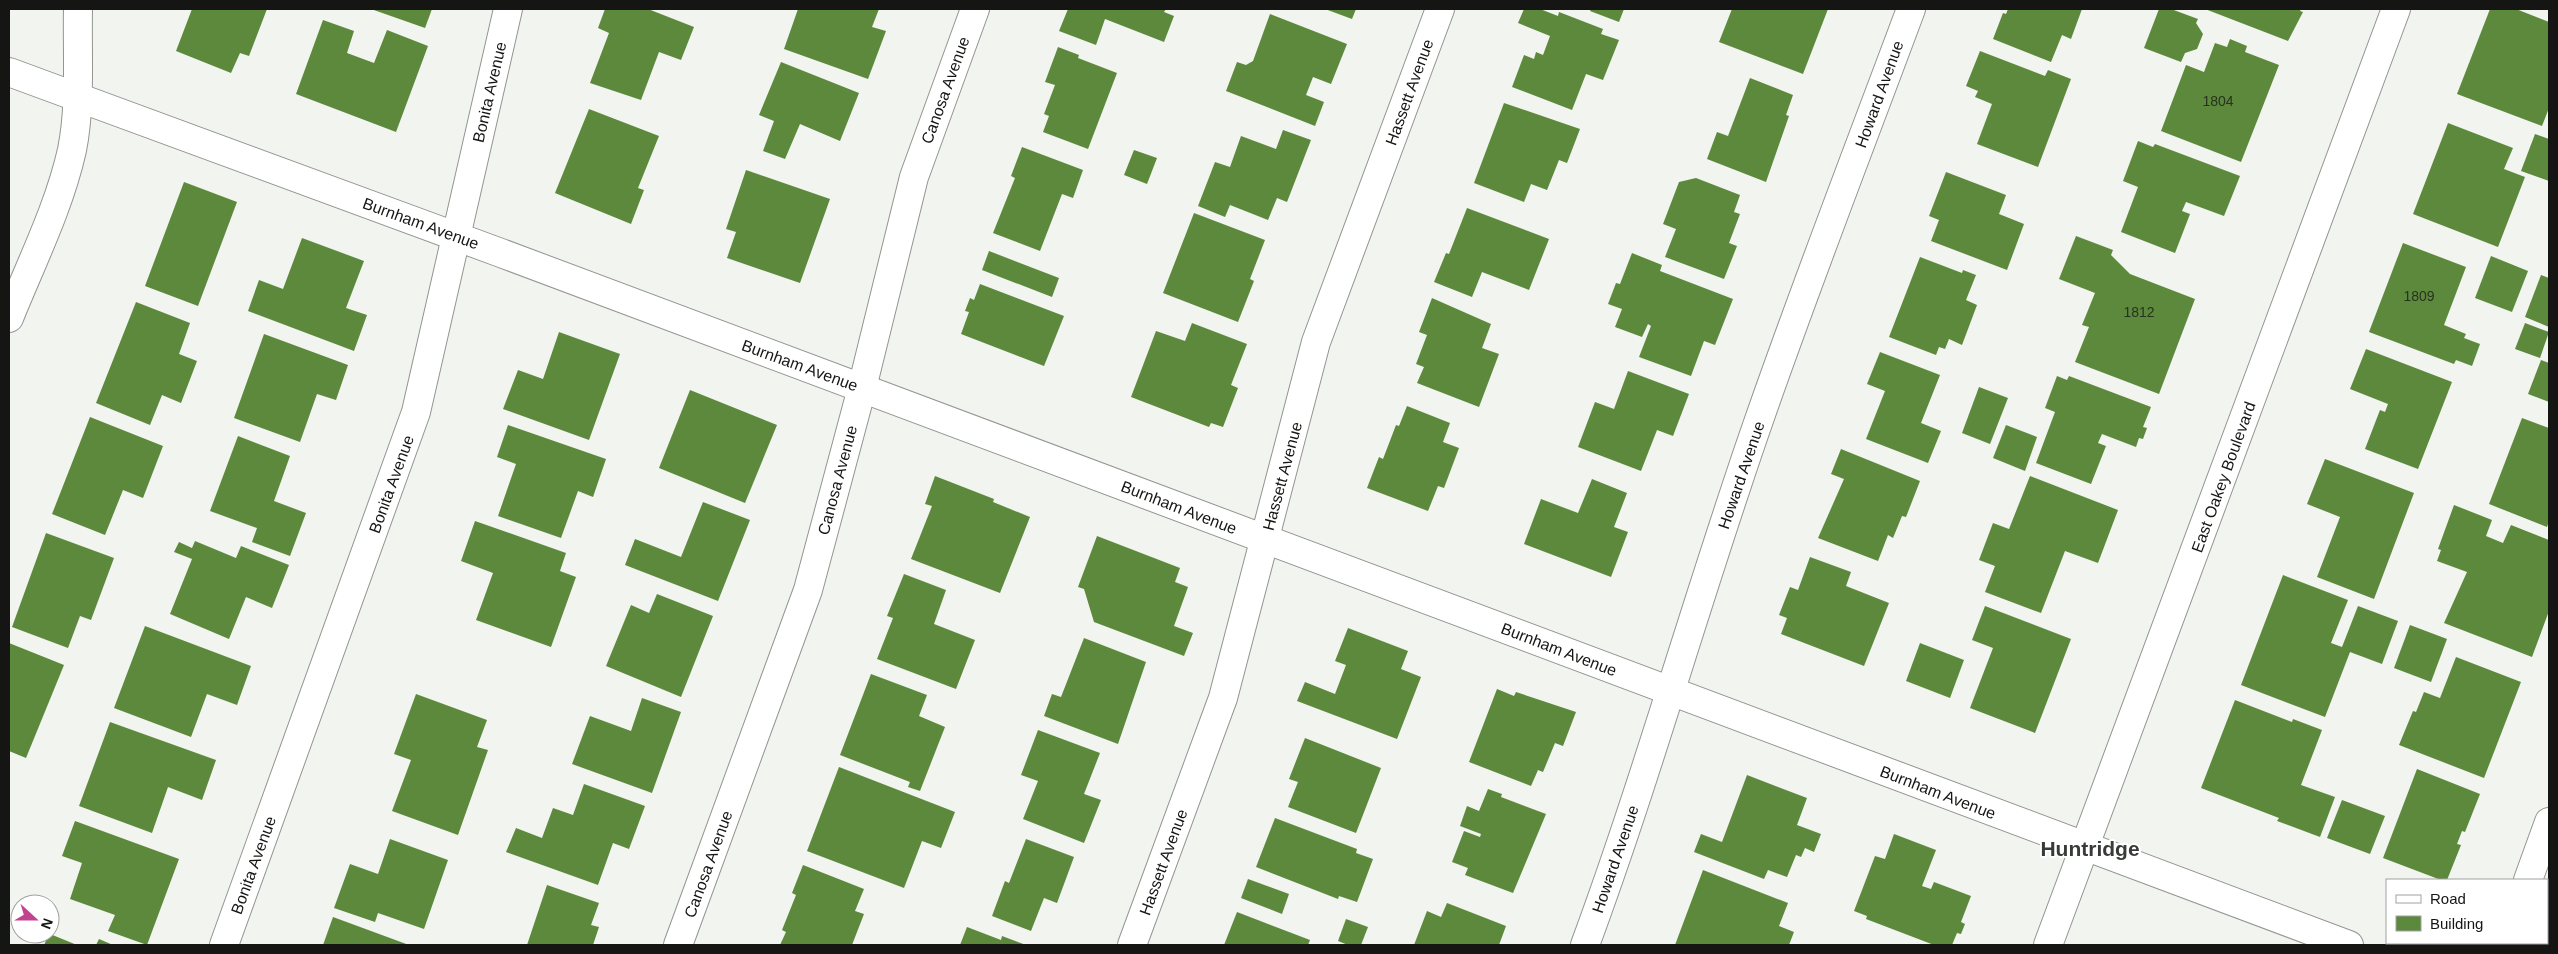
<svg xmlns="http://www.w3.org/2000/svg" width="2558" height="954" viewBox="0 0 2558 954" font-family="Helvetica,sans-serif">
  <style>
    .building { fill: #5d893d }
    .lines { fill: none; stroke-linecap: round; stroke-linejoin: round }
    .minor-casing { stroke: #929590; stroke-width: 30 }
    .minor { stroke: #fff; stroke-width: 28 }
    .labels { text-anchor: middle; stroke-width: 4; stroke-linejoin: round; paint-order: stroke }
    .number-label { font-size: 14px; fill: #27331e }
    .street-label { font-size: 16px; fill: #151614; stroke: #fff }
    .district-label { font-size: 21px; font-weight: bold; fill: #383b37; stroke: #fff }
  </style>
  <rect width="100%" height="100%" fill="#f1f4ef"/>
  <g class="building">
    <path d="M192,9H267L249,56L240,53L231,73L176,51Z"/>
    <path d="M371,9H432L425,28Z"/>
    <path d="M605,9H648L694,27L681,60L659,52L641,100L590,83L609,33L598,28Z"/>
    <path d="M798,9H879L872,27L886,31L868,79L784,49Z"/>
    <path d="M1068,9H1166L1164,12L1174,16L1164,42L1105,19L1096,45L1059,31Z"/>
    <path d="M1325,9H1356L1352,19Z"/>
    <path d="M1524,9H1540L1558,16L1559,12L1603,29L1601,34L1619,40L1603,80L1586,74L1572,110L1512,87L1524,55L1534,59L1536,52L1543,55L1550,36L1518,23Z"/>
    <path d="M1591,9H1624L1619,22L1590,11Z"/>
    <path d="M1732,9H1828L1803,74L1719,42Z"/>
    <path d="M2008,9H2082L2071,39L2062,35L2051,62L1993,39L2003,13L2006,14Z"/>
    <path d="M2159,9H2171L2198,19L2196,23L2203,34L2197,49L2185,53L2181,62L2144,48Z"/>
    <path d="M2205,9H2301L2300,11L2303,12L2288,41Z"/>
    <path d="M2490,9H2516L2549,22V108L2542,126L2457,94Z"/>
    <path d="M1270,14L1347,44L1331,84L1313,77L1306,95L1324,102L1315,126L1226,91L1237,62L1246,65L1253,61Z"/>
    <path d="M323,20L354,31L347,53L374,63L387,30L428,46L396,132L296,94Z"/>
    <path d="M2230,39L2247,46L2245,52L2279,65L2241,162L2161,131L2186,65L2204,72L2215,43L2227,47Z"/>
    <path d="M1058,47L1079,55L1078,58L1117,73L1088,149L1043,132L1049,116L1044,114L1055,85L1045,82Z"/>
    <path d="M1980,51L2045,76L2048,70L2071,79L2038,167L1977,144L1992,104L1975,97L1978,91L1966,86Z"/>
    <path d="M781,62L859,93L840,141L800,124L785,159L763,151L774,121L759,115Z"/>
    <path d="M1750,78L1793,95L1786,115L1789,116L1766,182L1707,159L1717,132L1728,136Z"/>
    <path d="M1504,103L1580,129L1567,163L1559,160L1547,190L1531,184L1524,202L1474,183Z"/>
    <path d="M589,109L659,136L638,188L644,190L631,224L555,193Z"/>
    <path d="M2448,123L2513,148L2504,169L2525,177L2498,247L2413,214Z"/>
    <path d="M1283,130L1311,140L1287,202L1277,198L1268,220L1230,205L1225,217L1198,206L1215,162L1230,167L1241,136L1276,149Z"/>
    <path d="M2535,134L2549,139V181L2521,171Z"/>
    <path d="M2138,141L2153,147L2155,144L2240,176L2224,216L2186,202L2182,211L2190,214L2175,253L2121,232L2138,187L2123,181Z"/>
    <path d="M1022,147L1083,170L1073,198L1062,194L1040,251L993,233L1015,178L1011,176Z"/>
    <path d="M1134,150L1157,158L1147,184L1124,175Z"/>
    <path d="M746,170L830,199L800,283L727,258L736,232L726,229Z"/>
    <path d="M1946,172L2006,195L1999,214L2024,224L2007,270L1931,241L1939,220L1929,216Z"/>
    <path d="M1696,178L1740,195L1734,212L1740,214L1729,243L1737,246L1724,279L1665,257L1676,229L1663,224L1679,182Z"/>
    <path d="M184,182L237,202L198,306L145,286Z"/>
    <path d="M1467,208L1549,239L1529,290L1482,272L1472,297L1434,282L1446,253L1449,254Z"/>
    <path d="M1194,213L1265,240L1250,279L1254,281L1238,322L1163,293Z"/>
    <path d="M2076,236L2113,250L2111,255L2130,274L2195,299L2159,394L2075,362L2089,327L2082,325L2095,293L2059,279Z"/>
    <path d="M302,238L364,261L346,308L367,315L354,351L248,311L259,280L283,289Z"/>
    <path d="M2403,243L2466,267L2444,325L2466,334L2464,338L2480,344L2472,366L2456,360L2454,364L2369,332Z"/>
    <path d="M989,251L1059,278L1052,297L982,270Z"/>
    <path d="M1632,253L1662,265L1660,271L1733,299L1715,345L1704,341L1691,376L1639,357L1651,326L1648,324L1642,337L1615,327L1622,309L1608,304L1616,283L1620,284Z"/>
    <path d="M2491,256L2528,271L2512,312L2475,298Z"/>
    <path d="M1920,257L1962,273L1963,270L1976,275L1966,300L1977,305L1962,345L1949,339L1945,349L1939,347L1936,355L1889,337Z"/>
    <path d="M2541,275L2549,278V327L2525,317Z"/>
    <path d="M980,284L1064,316L1044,366L961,334L969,312L965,311L970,298L974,300Z"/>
    <path d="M1432,298L1491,324L1482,348L1499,354L1479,407L1417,383L1424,367L1416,364L1427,335L1419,332Z"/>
    <path d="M136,302L190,323L179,354L197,361L181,403L162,395L150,425L96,403Z"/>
    <path d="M1192,323L1247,344L1231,385L1238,388L1223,427L1211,423L1209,427L1131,397L1156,331L1185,341Z"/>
    <path d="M2525,323L2549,332L2540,358L2515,349Z"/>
    <path d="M559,332L620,354L589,440L503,409L518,370L543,379Z"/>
    <path d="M264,334L348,365L336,400L317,394L300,442L234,418Z"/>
    <path d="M2366,349L2452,382L2418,469L2365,449L2380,410L2385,412L2388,404L2350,389Z"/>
    <path d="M1880,352L1940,375L1921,423L1941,431L1928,463L1866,439L1885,391L1867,384Z"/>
    <path d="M2541,360L2549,363V402L2528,394Z"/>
    <path d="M1628,371L1689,394L1673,436L1657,430L1641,471L1578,447L1595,402L1614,409Z"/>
    <path d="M2057,376L2067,380L2069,376L2151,407L2143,427L2147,428L2143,439L2139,438L2136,447L2102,434L2098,443L2106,446L2091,484L2036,463L2055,412L2045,408Z"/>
    <path d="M1979,387L2008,398L1990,444L1962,433Z"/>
    <path d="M690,390L777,425L745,503L659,468Z"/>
    <path d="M1407,406L1450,423L1443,442L1459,448L1444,488L1438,486L1428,511L1367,488L1379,457L1383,459L1396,425L1399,426Z"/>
    <path d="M90,417L163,446L143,498L123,490L105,535L52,514Z"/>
    <path d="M2522,418L2549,428V521L2547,527L2489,504Z"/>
    <path d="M508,425L606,459L593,497L578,491L561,538L498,516L516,464L497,457Z"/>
    <path d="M2006,425L2037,437L2025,471L1993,458Z"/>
    <path d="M238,436L290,456L274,501L306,513L290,556L252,542L257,528L210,511Z"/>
    <path d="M1841,449L1920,481L1906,517L1902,516L1893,538L1888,535L1878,561L1818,538L1844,479L1831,474Z"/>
    <path d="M2325,459L2414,493L2374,599L2317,577L2340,517L2307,504Z"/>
    <path d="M935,476L994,499L993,502L1030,517L1000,593L911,559L932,506L925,504Z"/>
    <path d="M2030,476L2118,510L2098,563L2065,551L2041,613L1985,592L1995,566L1979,560L1993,523L2009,529Z"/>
    <path d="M1592,479L1627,493L1614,527L1628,532L1611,577L1524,544L1541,499L1578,513Z"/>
    <path d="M703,502L750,520L718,601L625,565L635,539L681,557Z"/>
    <path d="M2454,505L2492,520L2486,536L2503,543L2511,525L2549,540V611L2532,657L2444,623L2467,572L2437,561L2441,550L2438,549Z"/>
    <path d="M475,521L566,553L560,571L576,577L551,647L476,620L493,573L461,561Z"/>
    <path d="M46,533L114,558L91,620L80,616L68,648L12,627Z"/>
    <path d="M1097,536L1180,568L1175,582L1188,587L1174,626L1193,633L1184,656L1094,622L1084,589L1078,587Z"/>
    <path d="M195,541L236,558L241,546L289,565L272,608L246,597L229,639L170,614L192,559L174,552L179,542L192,548Z"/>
    <path d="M1810,557L1851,572L1846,586L1889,603L1864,666L1781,634L1787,618L1779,615L1790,587L1798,590Z"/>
    <path d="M904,574L946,590L934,624L975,640L956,689L877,659L893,618L887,616Z"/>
    <path d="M2283,575L2348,600L2331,643L2342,647L2358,606L2398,621L2382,664L2350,652L2325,717L2241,685Z"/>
    <path d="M657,594L713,616L681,697L606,666L631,605L649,613Z"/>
    <path d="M1985,606L2071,639L2035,733L1970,708L1993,648L1972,640Z"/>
    <path d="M2410,625L2447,639L2431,682L2394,668Z"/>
    <path d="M145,626L251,666L237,705L207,694L191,737L114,708Z"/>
    <path d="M1348,628L1408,651L1401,669L1421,677L1397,739L1297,701L1305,682L1335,694L1346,665L1335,661Z"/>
    <path d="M1084,638L1146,662L1118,744L1044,716L1052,694L1061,697Z"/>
    <path d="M9,643L64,665L26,758L9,751Z"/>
    <path d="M1920,643L1964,660L1950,698L1906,681Z"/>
    <path d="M2456,657L2521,682L2484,778L2399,745L2413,711L2416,712L2424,692L2440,698Z"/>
    <path d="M871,674L927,695L919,716L945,727L920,791L908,787L910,782L840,755Z"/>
    <path d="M1497,689L1514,696L1516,692L1576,712L1563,746L1555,743L1543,772L1538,770L1531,786L1469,762Z"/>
    <path d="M416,694L487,720L477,747L488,750L458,835L392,811L411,760L394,754Z"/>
    <path d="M642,698L681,712L652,793L572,764L590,716L631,731Z"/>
    <path d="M2235,700L2292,722L2293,719L2322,730L2301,785L2335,797L2320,837L2277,821L2279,818L2201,788Z"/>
    <path d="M110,722L216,760L202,800L168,787L152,833L79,806Z"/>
    <path d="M1038,730L1100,753L1084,794L1101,800L1084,843L1023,819L1038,781L1021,775Z"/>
    <path d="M1305,738L1381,768L1356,833L1288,807L1298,782L1289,779Z"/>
    <path d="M839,767L955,812L941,848L922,841L904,888L807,851Z"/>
    <path d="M2417,769L2480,794L2465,832L2462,831L2457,844L2461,845L2447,880H2441L2383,858Z"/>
    <path d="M1747,775L1807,798L1797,825L1821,834L1814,852L1805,848L1801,857L1796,855L1787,877L1768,870L1764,879L1694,852L1701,834L1722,842Z"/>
    <path d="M584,784L645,806L629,849L613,843L598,885L506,852L516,828L542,838L553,808L573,815Z"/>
    <path d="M1488,789L1502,794L1501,797L1546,814L1513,893L1465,875L1468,868L1452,862L1464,831L1480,837L1481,834L1460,826L1467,806L1479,811Z"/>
    <path d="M2342,800L2385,816L2370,854L2327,838Z"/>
    <path d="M1275,818L1357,849L1356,853L1373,859L1357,902L1339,896L1338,899L1256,867Z"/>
    <path d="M75,821L179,859L147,945L108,931L115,915L70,899L82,863L62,856Z"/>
    <path d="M1894,834L1936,850L1922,886L1931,889L1934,882L1971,896L1961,922L1965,924L1961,934L1957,933L1952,945H1934L1866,919L1867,916L1854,911L1875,856L1885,859Z"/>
    <path d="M390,839L448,860L424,929L378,913L375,922L334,908L350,864L378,874Z"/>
    <path d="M1026,839L1074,857L1057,903L1044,898L1031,931L992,916L1005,881L1009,883Z"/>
    <path d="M803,865L864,889L855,911L864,914L852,945H780L786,932L782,930L796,895L792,893Z"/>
    <path d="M1703,870L1788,903L1779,926L1794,932L1789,945H1675Z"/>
    <path d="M1248,879L1289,894L1282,914L1241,898Z"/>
    <path d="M547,885L599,903L591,925L599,927L593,945H527Z"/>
    <path d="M1447,903L1506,926L1499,945H1414L1427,911L1441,917Z"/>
    <path d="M1237,912L1310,940L1308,945H1224Z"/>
    <path d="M333,917L409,945H323Z"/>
    <path d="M1346,919L1368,927L1361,945H1348L1338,941Z"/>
    <path d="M967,927L1001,940L1002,936L1026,945H960Z"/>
    <path d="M49,934H50L77,945H44Z"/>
    <path d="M99,939L113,945H96Z"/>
  </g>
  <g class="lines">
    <g class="minor-casing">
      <g id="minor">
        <path d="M9,72L501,253L2349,945"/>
        <path d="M9,318C31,263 59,208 72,150C81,105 77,55 78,9"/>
        <path d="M2528,880L2549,822"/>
        <path d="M224,945L416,412L508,9"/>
        <path d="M678,945L808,590L862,388L914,177L975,9"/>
        <path d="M1132,945L1223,698L1316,342L1440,9"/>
        <path d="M1585,945C1649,772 1698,594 1759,420C1807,282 1860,146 1911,9"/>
        <path d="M2048,945L2396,9"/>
        <path d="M2504,945L2505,943"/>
      </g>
    </g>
    <use href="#minor" class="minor"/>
  </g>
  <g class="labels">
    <g class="number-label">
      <text x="2218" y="106">1804</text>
      <text x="2419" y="301">1809</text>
      <text x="2139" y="317">1812</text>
    </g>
    <g class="street-label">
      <text transform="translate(945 90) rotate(-70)" y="6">Canosa Avenue</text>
      <text transform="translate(489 92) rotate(-77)" y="6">Bonita Avenue</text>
      <text transform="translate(1409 92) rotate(-70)" y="6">Hassett Avenue</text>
      <text transform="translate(1879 94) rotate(-70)" y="6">Howard Avenue</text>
      <text transform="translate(421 223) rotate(20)" y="6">Burnham Avenue</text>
      <text transform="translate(800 365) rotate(20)" y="6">Burnham Avenue</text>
      <text transform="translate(1741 475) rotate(-71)" y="6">Howard Avenue</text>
      <text transform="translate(1282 476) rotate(-75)" y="6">Hassett Avenue</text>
      <text transform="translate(2223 477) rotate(-70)" y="6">East Oakey Boulevard</text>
      <text transform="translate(837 480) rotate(-75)" y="6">Canosa Avenue</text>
      <text transform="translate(391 484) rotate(-70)" y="6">Bonita Avenue</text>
      <text transform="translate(1179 507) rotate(21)" y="6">Burnham Avenue</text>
      <text transform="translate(1559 649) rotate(21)" y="6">Burnham Avenue</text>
      <text transform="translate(1938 792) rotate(21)" y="6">Burnham Avenue</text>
      <text transform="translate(1615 859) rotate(-71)" y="6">Howard Avenue</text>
      <text transform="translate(1163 862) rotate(-70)" y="6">Hassett Avenue</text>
      <text transform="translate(708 864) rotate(-70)" y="6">Canosa Avenue</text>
      <text transform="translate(253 865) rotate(-70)" y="6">Bonita Avenue</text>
    </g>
    <g class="district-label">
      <text x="2090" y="856">Huntridge</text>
    </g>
  </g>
  <rect width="2558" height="954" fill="none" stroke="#151614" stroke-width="20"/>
  <rect x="2386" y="879" width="162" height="65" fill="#ffffff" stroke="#a1a2a1"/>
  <rect x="2396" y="895" width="25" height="8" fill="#ffffff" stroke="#a1a2a1"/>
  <text x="2430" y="904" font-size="15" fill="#151614">Road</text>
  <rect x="2396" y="916" width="25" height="15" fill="#5d893d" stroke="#a1a2a1"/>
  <text x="2430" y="929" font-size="15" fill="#151614">Building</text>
  <g transform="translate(35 919) rotate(111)"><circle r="24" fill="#ffffff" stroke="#a1a2a1"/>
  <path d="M0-4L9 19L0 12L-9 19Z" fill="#c14390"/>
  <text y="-8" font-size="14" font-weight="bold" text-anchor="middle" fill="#151614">N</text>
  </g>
</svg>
